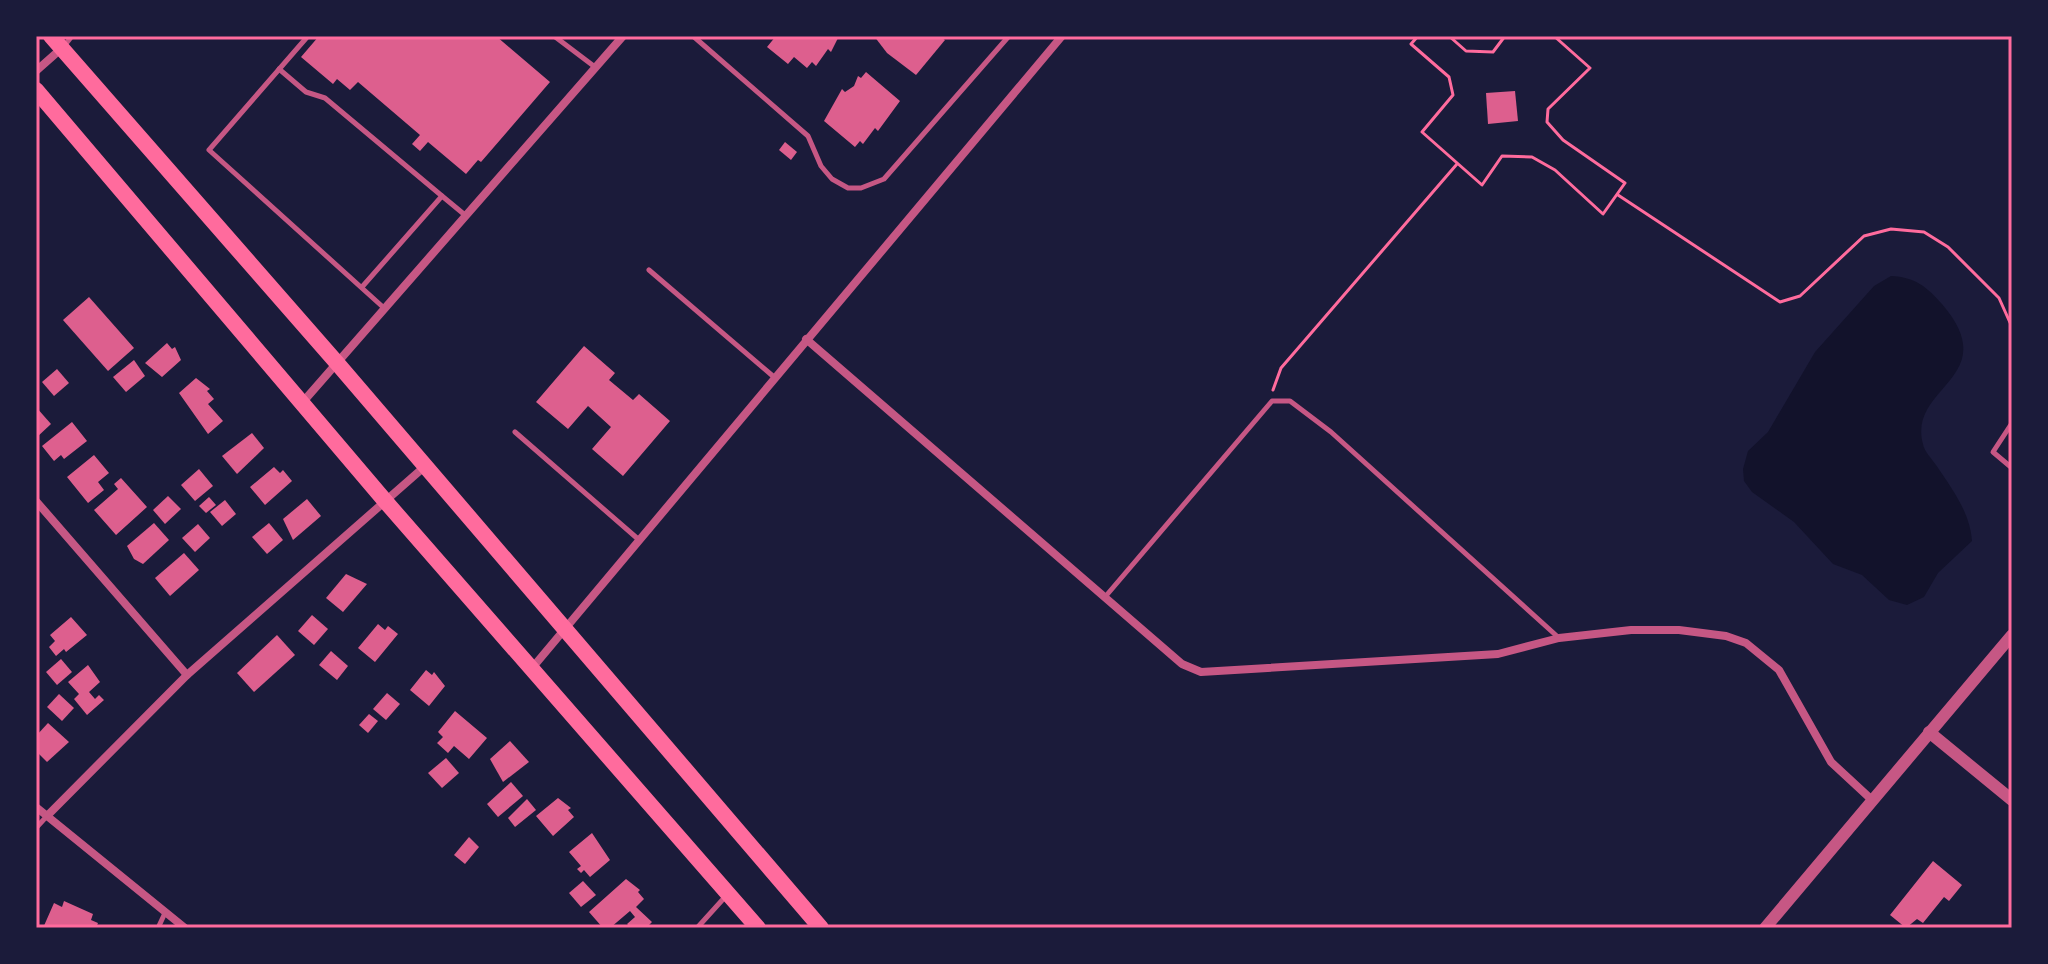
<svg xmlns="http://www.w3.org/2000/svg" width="2048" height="964" viewBox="0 0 2048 964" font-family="Roboto,sans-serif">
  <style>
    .water { fill: #12122b }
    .building { fill: #dd5f8e }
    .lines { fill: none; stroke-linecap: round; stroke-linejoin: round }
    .path { stroke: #ff6b9d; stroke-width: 3 }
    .service { stroke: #c65784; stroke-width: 5 }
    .minor { stroke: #c65784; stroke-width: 8 }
    .tertiary { stroke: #c65784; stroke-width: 12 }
    .primary { stroke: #ff6b9d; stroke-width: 16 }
    .neatline { fill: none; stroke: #ff6b9d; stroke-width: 3 }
  </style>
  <rect width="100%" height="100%" fill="#1b1b3a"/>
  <path class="water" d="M1891,276C1915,277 1927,287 1942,304C2005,378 1907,386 1923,444C1924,451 1932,459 1936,465C1952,489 1970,512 1972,541L1938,573L1924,597L1907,605L1889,600L1862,575L1833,564L1794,522L1752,492L1744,481L1743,469L1748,451L1768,432L1815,352L1874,286Z"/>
  <g class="building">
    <path d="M319,36H496L550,82L481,162L478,160L466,174L428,142L420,151L412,144L420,135L358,82L350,90L337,79L333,84L301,57Z"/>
    <path d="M776,36H839L831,52L828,49L816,66L812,62L807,68L794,57L788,64L767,47Z"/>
    <path d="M874,36H939L945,40L916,75L887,53Z"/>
    <path d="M866,72L900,101L878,131L875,128L863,144L860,141L855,147L824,121L842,89L845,92L854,86L858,76L861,78Z"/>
    <path d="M1515,91L1518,121L1488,124L1486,93Z"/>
    <path d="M785,142L797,152L791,160L779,150Z"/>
    <path d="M89,297L134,348L108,371L63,320Z"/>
    <path d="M167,343L172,349L175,347L181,360L162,377L145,363Z"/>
    <path d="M584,346L615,373L609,380L633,400L639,394L670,421L623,476L592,449L611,427L588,406L568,429L536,402Z"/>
    <path d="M134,360L145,376L126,392L113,377Z"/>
    <path d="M57,369L69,383L54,396L42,382Z"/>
    <path d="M196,378L210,389L207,391L214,399L208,404L223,421L208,434L179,393Z"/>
    <path d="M36,407L51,424L36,438Z"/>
    <path d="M72,422L87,441L64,459L61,455L54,461L42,446Z"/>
    <path d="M252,433L264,448L237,474L222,456Z"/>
    <path d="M94,455L109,473L98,482L104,490L88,503L67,477Z"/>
    <path d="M274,467L280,473L283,470L292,481L265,505L250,487Z"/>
    <path d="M199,469L213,486L195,501L181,485Z"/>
    <path d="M121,478L147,507L116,535L94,510L118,489L114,484Z"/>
    <path d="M168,496L181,509L165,524L153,510Z"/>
    <path d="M209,497L216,505L206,513L199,506Z"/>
    <path d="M307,499L321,516L293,540L283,519Z"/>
    <path d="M225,500L236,514L222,526L210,512Z"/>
    <path d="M154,523L169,540L143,564L134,559L127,546Z"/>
    <path d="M269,523L283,540L267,554L252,537Z"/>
    <path d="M198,524L210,538L195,552L182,538Z"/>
    <path d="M184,553L199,570L170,596L155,578Z"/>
    <path d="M346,574L367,584L343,612L326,598Z"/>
    <path d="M312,615L328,629L314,645L298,631Z"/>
    <path d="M71,617L87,635L66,652L64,649L56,656L49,647L55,641L50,635Z"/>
    <path d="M378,624L385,630L388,626L398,634L375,662L358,648Z"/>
    <path d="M277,635L295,655L254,692L237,673Z"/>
    <path d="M331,651L348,666L337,680L319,665Z"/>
    <path d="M61,659L72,672L57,685L46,672Z"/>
    <path d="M88,665L100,682L89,692L95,699L99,695L104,700L87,715L74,699L79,694L68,682Z"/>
    <path d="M426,670L432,675L434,672L445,686L429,706L410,690Z"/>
    <path d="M387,693L400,704L386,720L373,709Z"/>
    <path d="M59,694L74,708L62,721L47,707Z"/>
    <path d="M455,711L487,738L469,759L454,746L448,753L437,743L443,737L438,732Z"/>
    <path d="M369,714L378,721L368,733L359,725Z"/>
    <path d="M48,723L69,742L47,762L36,751V736Z"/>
    <path d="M510,741L529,762L503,782L490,759Z"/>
    <path d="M446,758L459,773L442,788L428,773Z"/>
    <path d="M511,782L523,796L498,817L487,804Z"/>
    <path d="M558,798L571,808L568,810L574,817L553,836L536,816Z"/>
    <path d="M527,799L536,810L515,827L508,818Z"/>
    <path d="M592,833L610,860L590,877L584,870L581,873L577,869L581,866L569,852Z"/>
    <path d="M469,837L479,847L465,864L454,855Z"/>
    <path d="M1933,861L1962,885L1949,901L1944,897L1923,923L1917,919L1906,928L1890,915Z"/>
    <path d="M626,879L640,890L638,892L644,899L636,907L652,922L646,928H631L627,924L635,917L630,911L610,928H603L589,912Z"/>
    <path d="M583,881L596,895L581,907L569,893Z"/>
    <path d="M64,901L93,914L91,920L98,923L96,928H43L54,903L62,907Z"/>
  </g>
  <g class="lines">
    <g class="path">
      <path d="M1418,36L1411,44L1449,77L1453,95L1422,132L1482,185L1502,156L1532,157L1555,170L1603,214L1625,183L1563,140L1547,122L1548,109L1590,68L1554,36"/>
      <path d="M1449,36L1466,51L1493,52L1505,36"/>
      <path d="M1618,195L1780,302L1800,296L1864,236L1891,229L1924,232L1948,247L1999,298L2012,327"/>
      <path d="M1273,390L1281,368L1457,164"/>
    </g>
    <g class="service">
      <path d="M308,36L209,150L384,308"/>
      <path d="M554,36L595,67"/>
      <path d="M693,36L808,136L821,166L832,179L848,188H861L884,179L1009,36"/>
      <path d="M65,45L72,36"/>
      <path d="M279,69L306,92L325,98L442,196"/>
      <path d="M649,270L774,377"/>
      <path d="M362,287L442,196L465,215"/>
      <path d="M2012,423L1993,452L2012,468"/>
      <path d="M515,432L638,539"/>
      <path d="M1105,597L1272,401H1290L1331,432L1559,638"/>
      <path d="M36,828L47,816"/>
      <path d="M158,928L165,913"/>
      <path d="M697,928L725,897"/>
    </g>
    <g class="minor">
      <path d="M36,71L62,48"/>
      <path d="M806,339L1182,664L1201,672L1498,654L1559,638L1631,630H1679L1726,636L1746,643L1779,670L1831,762L1872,800"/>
      <path d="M302,403L623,36"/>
      <path d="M36,501L187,675"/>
      <path d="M533,667L1062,36"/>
      <path d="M36,807L185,928"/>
      <path d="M47,816L187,675L423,468"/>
    </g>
    <g class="tertiary">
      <path d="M1929,732L2012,800"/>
      <path d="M1765,928L2012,635"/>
    </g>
    <g class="primary">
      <path d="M51,36L337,363L821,928"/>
      <path d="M36,90L386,502L758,928"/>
    </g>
  </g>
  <rect width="2048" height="964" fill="none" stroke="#1b1b3a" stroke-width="76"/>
  <rect x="38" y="38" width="1972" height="888" class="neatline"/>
</svg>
